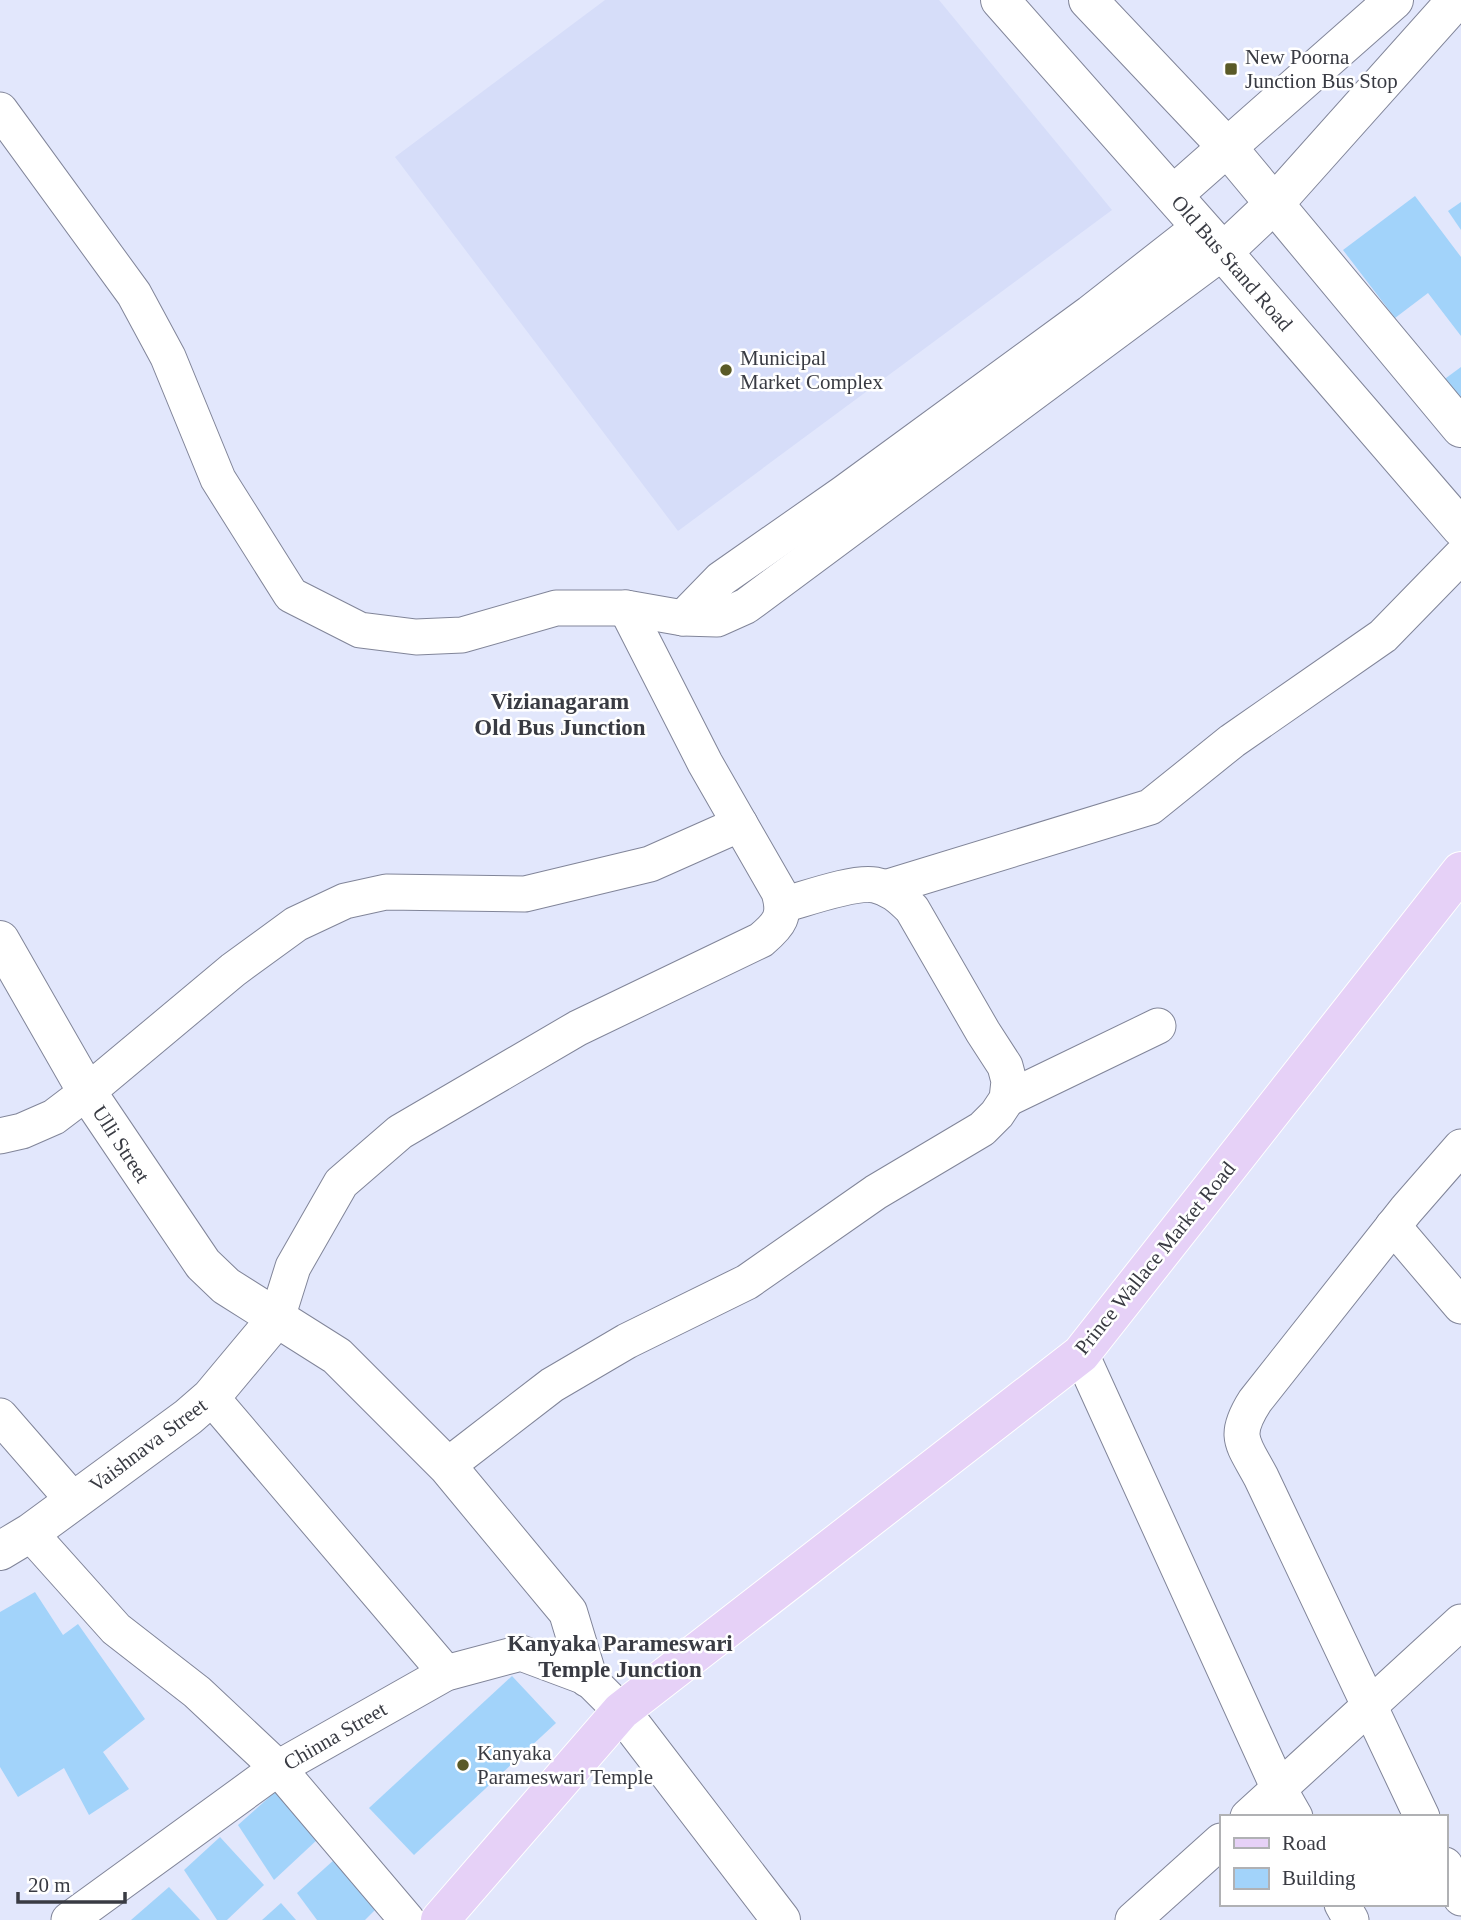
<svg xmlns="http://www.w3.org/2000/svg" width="1461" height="1920" viewBox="0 0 1461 1920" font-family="'Times New Roman',serif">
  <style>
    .built { fill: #d6ddf9 }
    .building { fill: #a2d3fa }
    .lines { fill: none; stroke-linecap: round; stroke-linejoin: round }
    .minor-casing { stroke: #818599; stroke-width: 37 }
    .tertiary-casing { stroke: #818599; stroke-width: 40 }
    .secondary-casing { stroke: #818599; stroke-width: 40 }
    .primary-casing { stroke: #fff; stroke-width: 40 }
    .minor { stroke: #fff; stroke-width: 35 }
    .tertiary { stroke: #fff; stroke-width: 38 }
    .secondary { stroke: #fff; stroke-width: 38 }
    .primary { stroke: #e6d1f7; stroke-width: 38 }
    .poi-dot { fill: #5a5a27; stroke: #fff; stroke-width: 2.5 }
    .labels { text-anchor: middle; stroke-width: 5; stroke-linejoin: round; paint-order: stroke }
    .poi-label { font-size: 21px; fill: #393b43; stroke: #fff; text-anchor: start }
    .street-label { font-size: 21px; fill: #393b43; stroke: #fff }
    .neighbourhood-label { font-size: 23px; font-weight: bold; fill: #393b43; stroke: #fff }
  </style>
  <rect width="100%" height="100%" fill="#e2e7fc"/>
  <path class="built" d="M605,0H939L1112,210L678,531L395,157Z"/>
  <g class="building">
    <path d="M1415,196L1461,257V336L1428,293L1395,318L1343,250Z"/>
    <path d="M1461,202V230L1448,211Z"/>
    <path d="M1461,367V406L1442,381Z"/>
    <path d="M35,1592L63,1635L78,1624L145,1719L103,1752L129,1789L89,1815L64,1768L18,1797L0,1767V1612Z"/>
    <path d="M512,1676L556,1723L414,1855L369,1808Z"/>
    <path d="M275,1792L318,1839L274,1880L238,1825Z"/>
    <path d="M220,1837L264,1885L227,1920H217L184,1870Z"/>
    <path d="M334,1860L377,1908L365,1920H317L297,1893Z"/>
    <path d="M169,1887L200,1920H131Z"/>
    <path d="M281,1903L296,1920H262Z"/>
  </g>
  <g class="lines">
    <g class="minor-casing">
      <g id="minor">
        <path d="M0,110L134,294L168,357L218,479L291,595L360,630L416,637L462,635L556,608H626L683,618L717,619L746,606L1223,252"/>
        <path d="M683,618L721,579L844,493L1090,313L1201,226"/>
        <path d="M885,888L1150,807L1232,741L1383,636L1461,556"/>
        <path d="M1007,1099L1158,1026"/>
        <path d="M0,1136L22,1131L54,1117L87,1092L233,970L296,924L345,901L386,892L525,894L650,864L740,824"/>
        <path d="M1393,1226L1461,1306"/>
        <path d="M277,1318L293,1267L341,1183L400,1132L578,1028L761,940C780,924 786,916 779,892L705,763L626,608"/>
        <path d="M1081,1354L1279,1789L1295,1817"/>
        <path d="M211,1397L446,1673"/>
        <path d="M0,1416L74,1501"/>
        <path d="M447,1466L552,1385L627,1341L747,1282L876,1192L982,1129L997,1114L1007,1099L1009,1081L1005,1066L983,1032L912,909C901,898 890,888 875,885C854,881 805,899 783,905"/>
        <path d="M30,1533L116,1629L197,1692L278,1768L407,1920"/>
        <path d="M1248,1817L1461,1622"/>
        <path d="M1422,1817L1261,1477C1243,1443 1232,1437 1255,1401L1406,1210L1461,1147"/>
        <path d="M1445,1865L1461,1898"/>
        <path d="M1342,1904L1351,1920"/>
        <path d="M69,1920L278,1768L446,1673L521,1653L588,1678L621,1711"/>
        <path d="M1133,1920L1221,1841"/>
      </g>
    </g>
    <g class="tertiary-casing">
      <g id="tertiary">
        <path d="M1173,195L1394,0"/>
        <path d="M1223,252L1274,204L1451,6L1453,0"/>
        <path d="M0,940L87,1092L203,1264L226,1286L337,1356L447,1466L568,1612L588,1678"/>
        <path d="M0,1551L30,1533L188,1417L211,1397L277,1318"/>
        <path d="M621,1711L781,1920"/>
      </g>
    </g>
    <g class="secondary-casing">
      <g id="secondary">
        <path d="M1000,0L1223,252L1461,528"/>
        <path d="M1088,0L1227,147L1461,428"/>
      </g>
    </g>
    <g class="primary-casing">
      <path id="primary" d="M440,1920L621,1711L1081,1354L1461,871"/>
    </g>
    <use href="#minor" class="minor"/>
    <use href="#tertiary" class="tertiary"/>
    <use href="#secondary" class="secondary"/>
    <use href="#primary" class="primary"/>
  </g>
  <g class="poi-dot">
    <rect x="1224" y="62" width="14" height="14" rx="3.5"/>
    <circle cx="726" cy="370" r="7"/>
    <circle cx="463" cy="1765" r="7"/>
  </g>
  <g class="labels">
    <g class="poi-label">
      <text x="1245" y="64">New Poorna<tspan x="1245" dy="24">Junction Bus Stop</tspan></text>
      <text x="740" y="365">Municipal<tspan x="740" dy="24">Market Complex</tspan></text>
      <text x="477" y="1760">Kanyaka<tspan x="477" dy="24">Parameswari Temple</tspan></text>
    </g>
    <g class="street-label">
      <text transform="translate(1232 263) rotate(49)" y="7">Old Bus Stand Road</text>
      <text transform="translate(121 1144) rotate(57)" y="7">Ulli Street</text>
      <text transform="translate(1155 1258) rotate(-51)" y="7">Prince Wallace Market Road</text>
      <text transform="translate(148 1445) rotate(-37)" y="7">Vaishnava Street</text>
      <text transform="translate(335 1736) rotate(-30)" y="7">Chinna Street</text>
    </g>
    <g class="neighbourhood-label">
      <text x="560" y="709">Vizianagaram<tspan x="560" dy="26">Old Bus Junction</tspan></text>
      <text x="620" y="1651">Kanyaka Parameswari<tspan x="620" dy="26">Temple Junction</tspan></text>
    </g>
  </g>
  <rect x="1220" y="1815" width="228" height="91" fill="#ffffff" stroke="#b0b1b4" stroke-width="2"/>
  <rect x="1234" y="1838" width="35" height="10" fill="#e6d1f7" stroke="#b0b1b4" stroke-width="2"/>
  <text x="1282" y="1850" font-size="21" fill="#393b43">Road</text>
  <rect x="1234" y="1868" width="35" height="21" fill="#a2d3fa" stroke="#b0b1b4" stroke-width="2"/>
  <text x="1282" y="1885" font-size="21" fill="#393b43">Building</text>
  <path d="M18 1892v10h107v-10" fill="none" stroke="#393b43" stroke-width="3.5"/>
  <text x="28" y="1892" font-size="21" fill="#393b43" stroke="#ffffff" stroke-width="5" paint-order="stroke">20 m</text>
</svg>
